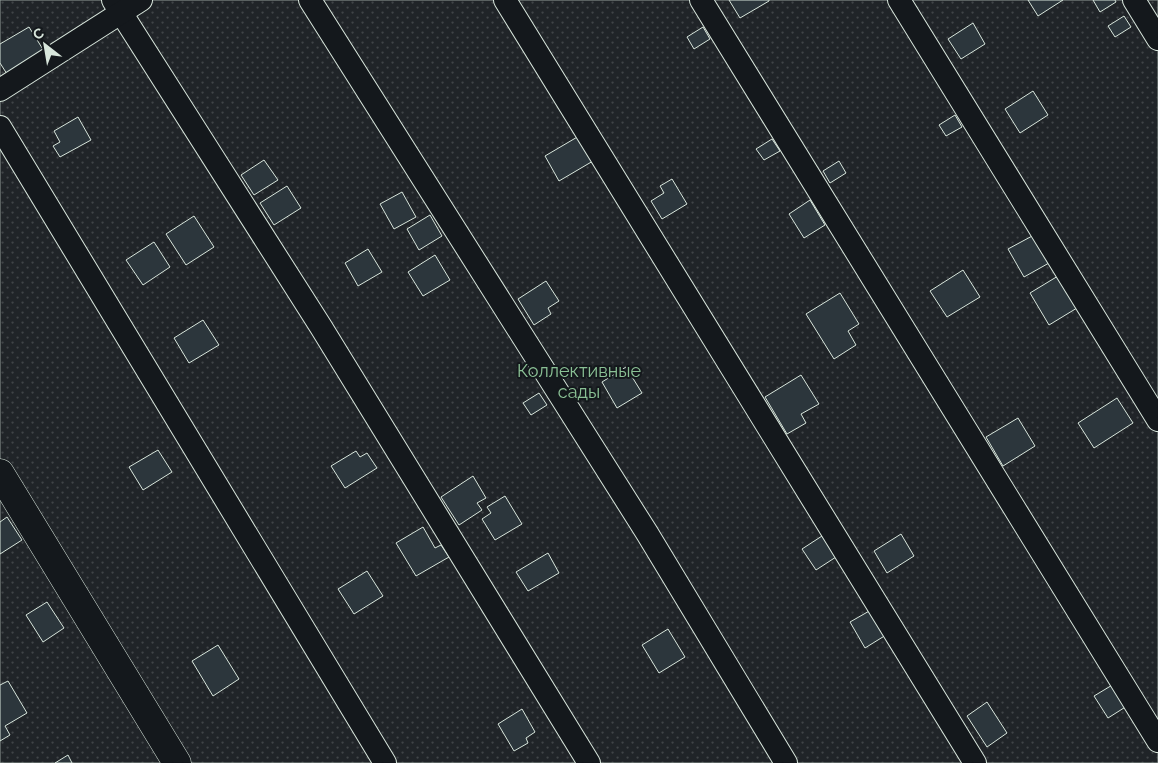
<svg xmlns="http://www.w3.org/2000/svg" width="1158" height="763" viewBox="0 0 1158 763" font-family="Raleway,sans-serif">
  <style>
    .green { fill: url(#green-dots); stroke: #939e99 }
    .building { fill: #2c363c; stroke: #d8e6dc }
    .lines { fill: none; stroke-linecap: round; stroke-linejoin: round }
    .minor-casing { stroke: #d8e6dc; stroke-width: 24 }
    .major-casing { stroke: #d8e6dc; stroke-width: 29 }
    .minor { stroke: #14181c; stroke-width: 22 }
    .major { stroke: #14181c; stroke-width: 28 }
    .labels { text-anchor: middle; stroke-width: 4; stroke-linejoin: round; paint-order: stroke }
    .park-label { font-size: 18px; fill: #8ac095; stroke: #14181c }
  </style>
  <defs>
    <pattern id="green-dots" width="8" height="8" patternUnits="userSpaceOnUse" patternTransform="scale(1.25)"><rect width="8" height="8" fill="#202428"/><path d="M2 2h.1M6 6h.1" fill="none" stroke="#404447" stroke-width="1.8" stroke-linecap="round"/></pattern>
  </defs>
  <rect width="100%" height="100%" fill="#14181c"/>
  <rect class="green" x="0" y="0" width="1158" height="763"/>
  <g class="building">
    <path d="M729,0H769V1L740,18Z"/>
    <path d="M1028,0H1063L1038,16Z"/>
    <path d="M1093,0H1115L1116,2L1100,12Z"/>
    <path d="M1124,16L1131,27L1115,37L1108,26Z"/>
    <path d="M973,23L985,44L961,59L948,39Z"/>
    <path d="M29,27L44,51L7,74L0,63V44Z"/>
    <path d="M703,27L710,39L694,49L687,37Z"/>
    <path d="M1033,91L1048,115L1020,133L1005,109Z"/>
    <path d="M955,115L962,127L946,136L939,125Z"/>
    <path d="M78,117L91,140L60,157L53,146L60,142L54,131Z"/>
    <path d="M579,136L593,161L559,181L545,156Z"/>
    <path d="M772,139L780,151L764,160L756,149Z"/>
    <path d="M264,160L278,180L254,195L241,175Z"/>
    <path d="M839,161L846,173L830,183L823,171Z"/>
    <path d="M672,179L687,204L662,219L651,201L664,193L660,186Z"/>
    <path d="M287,186L301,208L274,225L260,203Z"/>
    <path d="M402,192L416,217L394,229L380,204Z"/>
    <path d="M810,200L825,225L804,238L789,214Z"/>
    <path d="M430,215L442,236L419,250L407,229Z"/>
    <path d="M194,216L214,247L186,265L166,234Z"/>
    <path d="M1034,235L1049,263L1024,277L1008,249Z"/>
    <path d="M154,242L170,267L143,285L126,260Z"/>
    <path d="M368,249L382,272L358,286L345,263Z"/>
    <path d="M435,255L450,280L423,296L408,272Z"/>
    <path d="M963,270L980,297L947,317L930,291Z"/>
    <path d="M1058,276L1077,308L1049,325L1030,293Z"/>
    <path d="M546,281L559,301L548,308L551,314L534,325L518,299Z"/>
    <path d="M840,293L859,324L848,331L856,345L834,359L806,314Z"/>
    <path d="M203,320L219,345L189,363L174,338Z"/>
    <path d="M626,367L642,393L617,408L602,382Z"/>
    <path d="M801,375L819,404L801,414L806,423L787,434L765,397Z"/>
    <path d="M539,393L547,405L531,415L523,403Z"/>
    <path d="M1117,398L1133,423L1094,448L1078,423Z"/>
    <path d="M1018,418L1035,446L1003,466L986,437Z"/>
    <path d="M158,450L172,472L143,490L129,467Z"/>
    <path d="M356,451L360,457L367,453L377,468L345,488L331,466Z"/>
    <path d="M473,476L486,498L477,503L482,510L459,525L441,497Z"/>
    <path d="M505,496L522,524L495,540L482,519L491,513L487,507Z"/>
    <path d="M7,517L22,540L0,554V522Z"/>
    <path d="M423,527L435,548L441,545L449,557L416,576L396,543Z"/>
    <path d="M901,534L914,556L887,573L874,551Z"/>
    <path d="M822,536L836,557L816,570L802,549Z"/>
    <path d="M548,553L559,573L528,591L516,572Z"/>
    <path d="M367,571L383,596L354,614L338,589Z"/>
    <path d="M47,602L64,628L43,642L26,615Z"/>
    <path d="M871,610L886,635L865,648L850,622Z"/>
    <path d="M668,629L685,657L659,673L642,645Z"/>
    <path d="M218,645L239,679L213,696L192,661Z"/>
    <path d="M8,681L27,713L5,726L10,735L0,741V685Z"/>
    <path d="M1114,684L1127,706L1108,718L1094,696Z"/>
    <path d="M987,702L1007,733L987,747L967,716Z"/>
    <path d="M522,709L535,732L526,738L528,743L514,751L498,724Z"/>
    <path d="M68,755L72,763H55Z"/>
  </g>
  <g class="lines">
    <g class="minor-casing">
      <g id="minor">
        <path d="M113,0L321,327L589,763"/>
        <path d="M310,0L647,533L786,763"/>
        <path d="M505,0L975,763"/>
        <path d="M701,0L1158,741"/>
        <path d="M899,0L1158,420"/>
        <path d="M1134,0L1158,39"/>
        <path d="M0,90L141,0"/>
        <path d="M0,127L385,763"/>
      </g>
    </g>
    <g class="major-casing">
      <path id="major" d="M0,473L177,763"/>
    </g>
    <use href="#minor" class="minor"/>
    <use href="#major" class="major"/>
  </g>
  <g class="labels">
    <g class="park-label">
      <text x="579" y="377">Коллективные<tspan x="579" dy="21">сады</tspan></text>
    </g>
  </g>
  <g transform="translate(45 45) rotate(329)" stroke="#14181c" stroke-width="4" paint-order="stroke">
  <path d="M0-4L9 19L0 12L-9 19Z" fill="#d8e6dc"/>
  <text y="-8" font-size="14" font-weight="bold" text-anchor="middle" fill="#d8e6dc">С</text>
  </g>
</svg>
